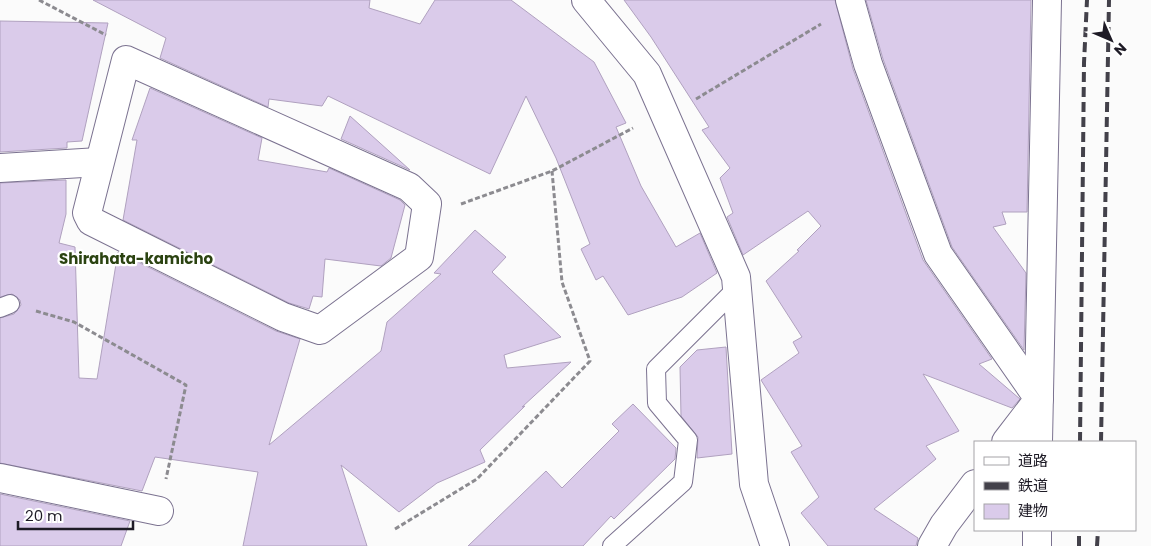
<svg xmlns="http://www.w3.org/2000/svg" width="1151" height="546" font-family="Poppins,'Noto Sans JP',sans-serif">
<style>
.building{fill:#dacbea;stroke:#b0a1bf}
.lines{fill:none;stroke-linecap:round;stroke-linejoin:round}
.service-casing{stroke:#7b7290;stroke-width:20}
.minor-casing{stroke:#7b7290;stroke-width:30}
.path{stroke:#8c8b90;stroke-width:3;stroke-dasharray:5 2.5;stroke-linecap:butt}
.service{stroke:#fff;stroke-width:18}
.minor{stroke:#fff;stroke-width:28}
.rail{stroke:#43414a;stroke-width:4;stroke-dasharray:10 5;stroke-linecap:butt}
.labels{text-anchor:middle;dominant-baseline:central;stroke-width:4.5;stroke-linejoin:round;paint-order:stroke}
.neighbourhood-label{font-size:15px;font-weight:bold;fill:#2b4311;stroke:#fff}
</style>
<rect width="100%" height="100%" fill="#fbfbfb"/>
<g class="building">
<path d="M93,0H370L369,8L420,24L435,0H511L594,62L626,123L616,127L641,186L676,247L700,233L717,273L682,297L628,315L603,276L596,280L581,249L590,244L556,158L526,96L490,174L328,96L322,106L269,99L268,107L160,58L166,38Z"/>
<path d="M624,0H835L853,69L923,260L992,359L979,364L1020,399L1012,408L923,374L959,431L926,446L936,459L874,509L918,538L916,546H828L801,513L819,497L791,452L802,446L761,380L799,353L793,342L802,337L766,281L799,251L797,250L821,226L808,211L743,255L727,217L733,213L720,178L730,168L702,130L709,127L651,37Z"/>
<path d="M866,0H1031L1027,212H1002L1006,224L993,227L1026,273L1024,350L952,247L883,59Z"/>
<path d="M0,21L108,23L82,141L67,142V148L0,152Z"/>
<path d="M150,88L262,138L258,160L327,172L329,168L400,200L405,205L391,258L381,266L325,259L322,297L313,296L309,309L289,303L123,220L137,140H132Z"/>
<path d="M350,116L410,170L341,139Z"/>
<path d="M66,180V214L59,243L75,247L79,378L97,379L118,252L276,331L300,339L269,445L381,351L387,322L441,274L434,273L475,230L506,257L492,272L561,337L504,355L507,368L571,362L522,407L525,406L480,450L485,462L437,483L399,512L341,465L367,546H243L258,472L155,457L142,491L0,463V318L14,314L21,305L20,300L12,294L0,297V183Z"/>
<path d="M726,347L732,454L697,458L698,437L681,416L680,367L697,350Z"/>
<path d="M633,404L676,448L675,459L614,519L611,516L583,546H468L546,471L562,488L619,431L612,424Z"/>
<path d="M0,494L130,521L121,546H0Z"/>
</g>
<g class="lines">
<g class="service-casing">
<g id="service">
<path d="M0,308L10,304"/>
<path d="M612,546L683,482L688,440L657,403L656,369L737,288"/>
</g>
</g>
<g class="minor-casing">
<g id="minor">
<path d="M586,0L647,74L736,277L754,484L775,546"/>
<path d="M850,0L868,64L938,254L1039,399L1006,442"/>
<path d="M126,60L409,187L427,204L419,257L320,330L283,317L91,221L87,213Z"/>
<path d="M0,168L99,162"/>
<path d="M1038,442L1047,0"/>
<path d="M0,478L159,511"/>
<path d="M932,546L944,525L975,484"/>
<path d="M1037,546V530"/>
</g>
</g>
<g class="path">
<path d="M39,0L106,35"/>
<path d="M696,99L821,24"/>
<path d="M461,204L552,171L633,128"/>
<path d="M36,311L74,322L186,385L166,479"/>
<path d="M395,529L477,479L590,361L562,282L552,171"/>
</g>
<use href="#service" class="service"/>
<use href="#minor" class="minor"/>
<g class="rail">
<path d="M1080,442L1084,63L1087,0"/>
<path d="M1101,442L1109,0"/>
<path d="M1079,546V530"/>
<path d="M1097,546L1098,530"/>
</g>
</g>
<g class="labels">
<g class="neighbourhood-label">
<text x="136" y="258">Shirahata-kamicho</text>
</g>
</g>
<rect x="974" y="441" width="162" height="90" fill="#ffffff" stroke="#a5a4a8"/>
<rect x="984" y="457" width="25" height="8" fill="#ffffff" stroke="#a5a4a8"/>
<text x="1018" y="466" font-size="15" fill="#1e1b26">道路</text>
<rect x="984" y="482" width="25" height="8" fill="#43414a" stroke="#a5a4a8"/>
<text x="1018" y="491" font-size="15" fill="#1e1b26">鉄道</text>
<rect x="984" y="504" width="25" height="15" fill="#dacbea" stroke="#a5a4a8"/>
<text x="1018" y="516" font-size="15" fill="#1e1b26">建物</text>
<g transform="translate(1111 40) rotate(135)" stroke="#ffffff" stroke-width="4" paint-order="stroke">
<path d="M0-4L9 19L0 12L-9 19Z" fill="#1e1b26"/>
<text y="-8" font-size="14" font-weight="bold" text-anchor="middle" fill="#1e1b26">N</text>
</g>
<path d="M18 521v8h115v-8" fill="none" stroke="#1e1b26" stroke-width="2.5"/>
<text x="25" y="521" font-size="15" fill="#1e1b26" stroke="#ffffff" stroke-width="4" paint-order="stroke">20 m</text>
</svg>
